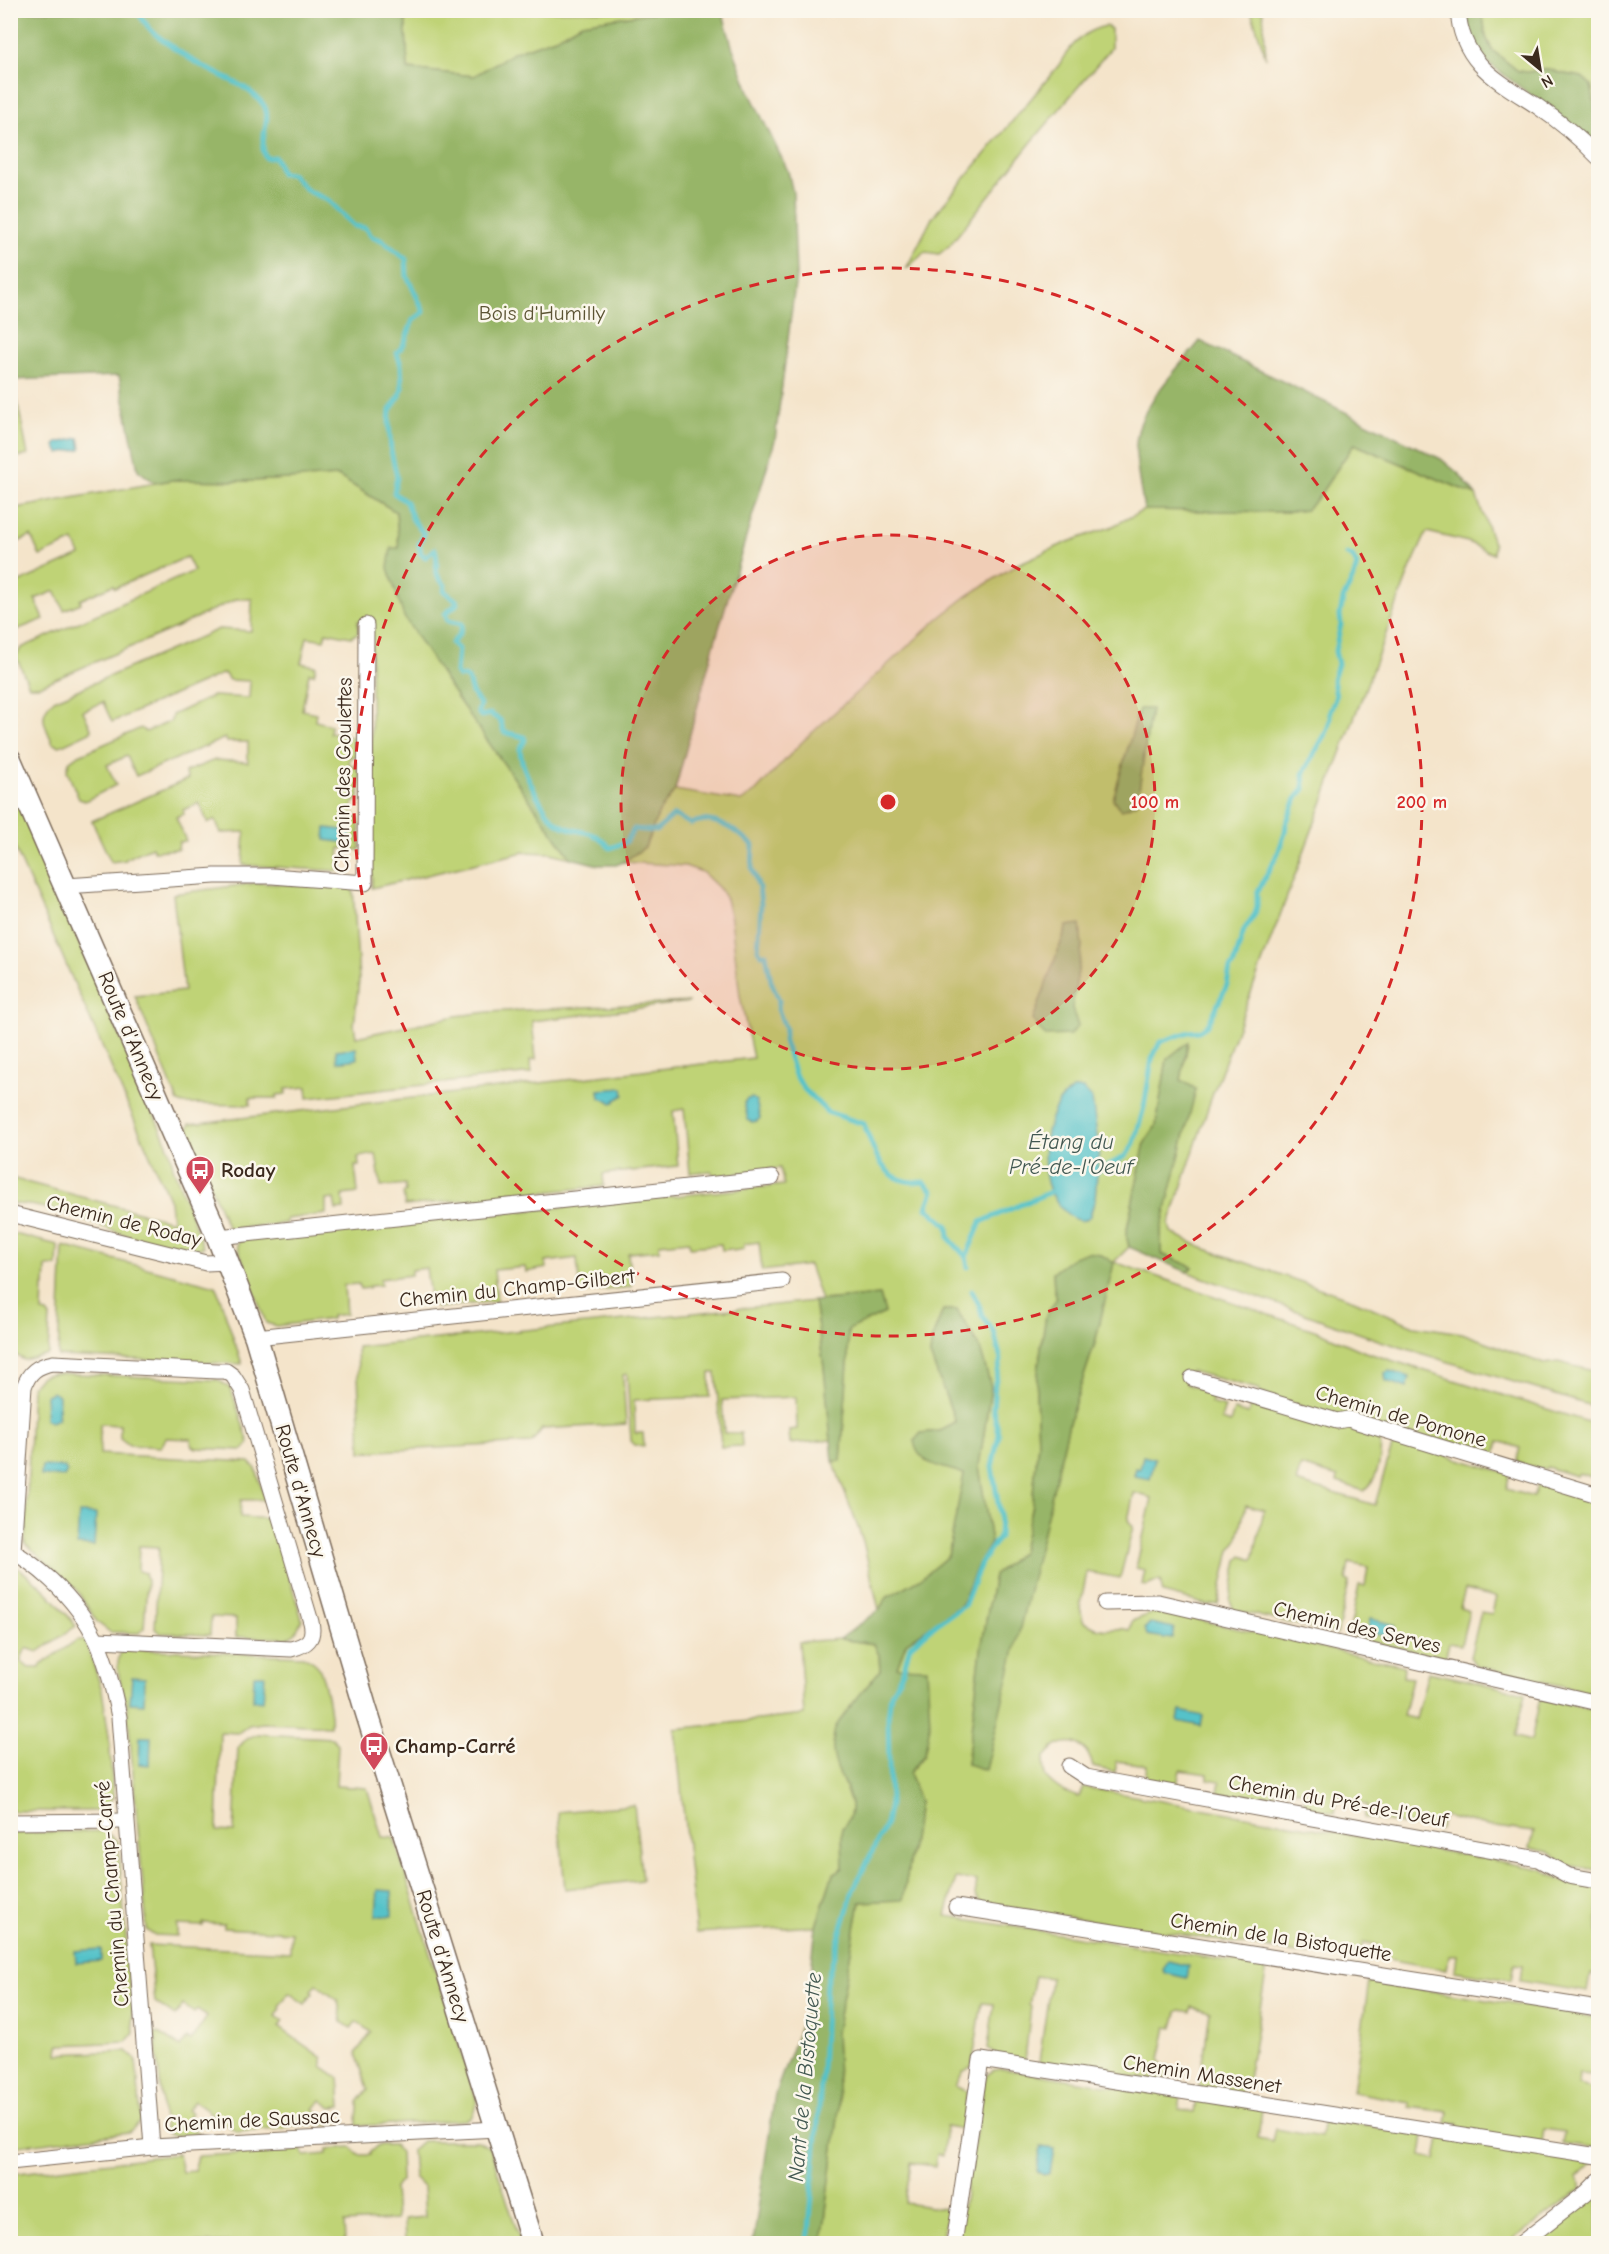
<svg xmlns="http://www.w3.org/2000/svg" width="1609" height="2254" font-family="'Comic Neue',sans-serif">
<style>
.green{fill:#bfd376;stroke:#7d7e4a;stroke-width:1.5;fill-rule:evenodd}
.forest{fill:#97b567;stroke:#697042;stroke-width:1.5}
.water{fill:#54c2c9;stroke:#487674;stroke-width:1.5}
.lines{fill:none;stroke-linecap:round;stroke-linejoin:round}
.stream{stroke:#54c2c9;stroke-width:5}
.street-casing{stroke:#7c6b5a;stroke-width:17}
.secondary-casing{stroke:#7c6b5a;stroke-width:25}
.street{stroke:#fff;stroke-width:15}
.secondary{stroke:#fff;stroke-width:22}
.ring{fill:none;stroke:#d62828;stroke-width:3;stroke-dasharray:10 8}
.labels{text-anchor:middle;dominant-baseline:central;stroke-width:5;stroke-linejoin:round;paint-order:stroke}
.park-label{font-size:21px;fill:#5c5434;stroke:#fbf7ec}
.street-label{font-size:21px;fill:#3b2a1e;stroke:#fbf7ec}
.poi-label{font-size:21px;font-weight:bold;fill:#3b2a1e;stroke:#fbf7ec;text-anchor:start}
.water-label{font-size:22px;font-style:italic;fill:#425851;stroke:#fbf7ec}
.centre{fill:#d62828;stroke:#fbf7ec;stroke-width:3}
.ring-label{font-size:18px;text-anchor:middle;font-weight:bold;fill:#d62828;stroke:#fbf7ec;stroke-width:5;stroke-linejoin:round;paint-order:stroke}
</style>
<rect width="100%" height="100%" fill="#fbf7ec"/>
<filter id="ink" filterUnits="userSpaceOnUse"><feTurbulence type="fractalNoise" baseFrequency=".0167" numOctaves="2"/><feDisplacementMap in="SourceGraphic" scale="12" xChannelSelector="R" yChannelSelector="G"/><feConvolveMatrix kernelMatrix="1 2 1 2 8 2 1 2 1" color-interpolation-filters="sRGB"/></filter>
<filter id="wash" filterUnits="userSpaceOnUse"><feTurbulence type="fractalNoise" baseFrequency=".008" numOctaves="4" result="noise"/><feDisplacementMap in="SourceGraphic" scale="24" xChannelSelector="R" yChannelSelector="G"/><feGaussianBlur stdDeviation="1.35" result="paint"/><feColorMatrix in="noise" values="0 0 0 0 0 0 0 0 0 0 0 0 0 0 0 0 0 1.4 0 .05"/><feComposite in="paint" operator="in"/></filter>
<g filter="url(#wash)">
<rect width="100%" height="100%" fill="#f4e4ca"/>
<g class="green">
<path d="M405,11H662L582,23L558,37L515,52L474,76L408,69Z"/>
<path d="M1251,11H1263L1266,58Z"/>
<path d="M1482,11H1598V122L1591,85L1582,77L1560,73L1549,69L1527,72L1518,71L1492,50L1486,37Z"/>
<path d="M1106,26L1111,29V48L1030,144L949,246L939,254L925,252L906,269L932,218L1059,65C1069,47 1084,30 1106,26Z"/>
<path d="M10,380H13L28,455L12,458V462L11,463Z"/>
<path d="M1354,444L1476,495L1494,545L1493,554L1468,542L1427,532L1411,567L1212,1096L1169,1224L1171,1232L1200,1247L1354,1300L1414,1326L1462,1333L1544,1364L1558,1362L1598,1372V1408L1381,1341L1187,1272L1193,1267L1161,1254V1230L1181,1080L1188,1043L1167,1059L1156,1126L1145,1143L1126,1233L1129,1247L1114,1262L1320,1332L1365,1352L1598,1425V1479L1578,1473L1576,1476L1547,1467L1545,1470L1518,1463L1517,1460L1520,1448L1499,1441L1494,1457L1337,1417L1260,1393L1258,1389L1190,1371L1186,1384L1198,1388L1205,1385L1215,1391L1211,1403L1225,1407L1221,1420L1230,1423L1234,1410L1248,1414L1251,1402L1343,1425L1380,1437C1382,1455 1379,1479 1364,1491L1337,1482L1338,1477L1301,1466L1296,1482L1375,1505L1394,1440L1510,1474L1506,1489L1533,1497L1538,1483L1598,1502V1694L1476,1666L1470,1657L1481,1612L1492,1614L1496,1597L1465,1590L1460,1608L1469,1611L1461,1645L1449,1643L1445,1659L1356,1638L1350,1629L1359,1585L1365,1586L1368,1567L1349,1563L1346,1581L1349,1582L1337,1634L1234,1610L1230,1600L1238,1560L1242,1556L1253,1560L1264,1510L1246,1505L1237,1541L1230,1550L1218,1604L1208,1605L1163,1593L1160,1580L1147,1586L1142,1585L1145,1570L1136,1568L1152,1498L1134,1493L1128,1520L1133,1527L1120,1578L1087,1572L1080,1607L1083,1621C1108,1637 1107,1625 1130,1630L1132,1621L1158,1611L1404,1666L1403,1677L1412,1678L1403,1716L1416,1719L1428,1672L1526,1693L1515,1737L1531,1741L1540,1698L1598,1711V1870L1566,1865L1549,1852L1530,1848L1534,1832L1487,1826L1443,1816L1439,1830L1364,1818L1367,1805L1337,1799L1335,1813L1303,1808L1305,1794L1302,1791L1276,1786L1274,1802L1218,1793L1220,1781L1208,1779V1774L1180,1770L1177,1785L1145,1780L1147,1765L1117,1761L1115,1772L1093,1767C1089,1750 1078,1737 1058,1745C1053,1747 1048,1754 1044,1758L1045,1776C1055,1787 1064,1793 1079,1797L1083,1787L1542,1869L1559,1880L1598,1888V1976L1591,1974L1588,1992L1520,1981L1522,1965L1514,1964L1511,1980L1455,1971L1457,1955H1449L1447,1970L1377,1957L1378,1945L1363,1942L1360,1955L1312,1948L1310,1955L981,1903L975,1895L977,1881L956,1878L946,1916L1267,1967L1247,2085L1237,2094L1199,2089L1210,2012L1192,2007L1191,2012L1180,2010L1177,2012L1173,2028L1167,2027L1160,2059L1164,2066L1171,2067L1163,2082L1039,2062L1051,1978L1035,1976L1029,2005L1031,2006L1025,2060L998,2056L988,2048L994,2004L982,2003L972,2066L963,2072L955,2086L967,2092L962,2129L946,2126L943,2155L937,2154L935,2166L911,2163L905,2203L952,2210L945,2223L942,2236L938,2238L937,2243H822L839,2108L836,2032L860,1902L903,1899L919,1802L909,1773L924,1755L897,1667L906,1643L961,1605L977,1567L991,1543L979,1466L991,1387L980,1348L957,1310H943L932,1339L930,1355L956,1423L940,1431L921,1433L925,1461L965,1474L948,1556L920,1579L886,1598L879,1610L863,1541L833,1461L841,1460L848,1363V1329L885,1313L880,1295L821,1300L809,1265L762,1271L759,1242L744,1244V1249L733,1251L732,1249L722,1250L721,1244L690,1247L689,1241L659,1244V1250L628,1253L631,1287L580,1293L577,1258L546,1262L547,1268L526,1272L525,1267L494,1270L497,1301L435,1308L433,1297H430L426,1268L411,1270V1275L380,1279L381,1285L369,1286V1288L360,1289L359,1284L344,1285L346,1314L331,1316V1319L276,1326L266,1323L237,1245L241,1239L784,1185L780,1168L715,1176L711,1171L690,1173L684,1109L673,1111L678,1166L603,1174L604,1186L405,1206L403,1193L406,1192L405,1184L381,1187L376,1154L358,1157L359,1166H355L358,1193L343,1195L344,1209L336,1210L334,1199L326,1200V1214L286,1219V1223L231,1229L227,1226L187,1130L190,1124L753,1058L740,996L731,919L726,899L719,888L702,872L685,866L623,862L645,847L659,812L675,790L741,801L756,791L803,741L939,618L967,596L1018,564L1068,542L1111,527L1144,510L1291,512L1317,499ZM1100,1254L1113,1263L1095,1343L1071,1415L1008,1672L991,1750L967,1764L981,1650L994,1575L1022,1551L1032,1505L1038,1443L1036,1392L1041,1347L1046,1316L1057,1298L1054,1288L1053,1272L1074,1257Z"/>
<path d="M338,476L396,512L399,549L457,698L571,858L551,853L524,852L372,888L371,621H358V633L351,637L326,632L324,640L307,637L301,663L316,666L314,674L309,673L302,710L316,713L315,721L331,725L330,733L355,738L360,745V753L355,757L350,756L349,764L354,766L360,772L359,798L353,803L352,812L359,820L360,850L340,848L338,871L243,865L245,832L221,833L215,820L208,823L199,803L183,810L184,814L176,817L186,841L179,842L178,849L154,851L152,847L127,858L126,860L111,862L92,821L188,779L185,772L215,760L248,762V742H227L225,738L136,776L127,756L107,765L116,785L85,801L79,799L67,771L69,762L77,756L141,728L146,732L171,721L172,715L213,696L249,698L250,681L229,680L224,673L112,722L103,702L83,711L92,731L60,746L53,744C46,726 37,717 52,701L219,629L251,631L252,599H236L175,628L39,686H29L16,656L21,648L194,571L187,557L115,588L113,585L80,600L81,603L64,610L55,591L35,599L44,619L11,632V586L80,555L74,541L40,556L31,536L11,545V509L172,480L252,481Z"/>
<path d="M10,785L170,1151L173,1167L203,1247L198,1249C179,1246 158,1244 139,1239C97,1228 55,1203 11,1204V1178L172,1221L170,1201L11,839Z"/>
<path d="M256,883L353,887L359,980L354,1025L356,1037L456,1016L488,1012L690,1002L532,1021L536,1059L530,1060L532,1073L308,1098L307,1087L286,1089V1094L277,1095V1098H250V1105L183,1104L178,1102L135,996L184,991L173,894Z"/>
<path d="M11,1233L58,1245L57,1266L46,1267L45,1286H43L42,1312L47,1313L50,1317L48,1354L24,1360L11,1352Z"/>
<path d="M63,1246L216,1286L242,1364L58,1356Z"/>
<path d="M814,1301L824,1367L831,1440L790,1444L789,1430L797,1429L796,1397L722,1400L724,1433H741L742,1446L721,1447L716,1373H710V1397L634,1400L635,1433H643L644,1446L635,1445L631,1441L627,1374L623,1375L626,1424L542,1429L531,1443L361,1452L357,1347Z"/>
<path d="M53,1373L218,1380L231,1389L249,1443L243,1450L196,1448L192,1445L191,1439L166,1438L161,1447L129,1445L120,1438V1425L100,1424V1454L250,1462L256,1469L265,1500H241L240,1517L271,1519L302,1619L296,1632L287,1638L236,1637V1618L211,1617L210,1635L160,1633L155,1629L159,1547L139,1546L138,1571L145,1573L147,1581L144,1628L139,1633L110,1632L97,1622L76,1589L25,1544L32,1386L40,1377Z"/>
<path d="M11,1564C38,1579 57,1602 76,1626L38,1652L26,1648L20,1661L29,1668H40L41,1665L77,1640H85L102,1690L109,1736L113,1797L103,1811H11Z"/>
<path d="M840,1639L874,1644L879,1655L880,1671L858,1698L834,1756L851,1804C853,1815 849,1820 842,1828L843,1868L833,1874L816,1926L696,1933L675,1729L804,1715L799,1642Z"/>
<path d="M128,1649L303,1656C309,1659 316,1662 319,1668C324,1678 332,1715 330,1726L263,1723L249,1725L238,1733L220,1732L217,1831L234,1832L238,1748L247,1738L258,1734L332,1738L338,1744L336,1786L367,1788L382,1837L394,1838L477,2102L472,2116L465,2120L357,2126C356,2117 359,2111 358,2102L368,2089L356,2053L371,2032L356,2022L351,2028L342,2022L338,2001L316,1984L311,1991L313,1993L305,2004L289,1993L279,2006L281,2008L276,2016L283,2021L279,2027L322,2058V2066L339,2078L341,2107L332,2108L321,2100L314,2109L337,2125H295L288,2128L237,2132L194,2101L187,2110L191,2113L184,2123L200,2134L173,2136L165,2133L155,2033L160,2034L180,2047L187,2038L191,2040L207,2017L197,2010L194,2013L183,2005L175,2016L155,2002L149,1945L290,1952L291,1932L224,1928V1924L203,1923V1926L177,1925V1936L153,1935L147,1930L127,1705C123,1689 113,1668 121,1652Z"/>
<path d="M634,1805L642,1880L565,1889L558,1812Z"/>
<path d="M105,1831L118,1843L134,2033L127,2042L59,2045L58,2054L127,2051L136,2059L141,2121L129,2132L11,2147L10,1833Z"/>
<path d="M1369,1981L1598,2018V2071L1593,2070L1592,2075L1579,2074L1578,2085L1598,2090V2149L1562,2144L1564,2132L1544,2129L1542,2142L1458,2130L1459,2123L1446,2122L1448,2112L1409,2107V2102L1353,2092Z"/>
<path d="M1003,2069L1181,2097L1179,2110L1194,2112L1196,2100L1262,2109L1258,2138L1272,2141L1275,2129L1321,2137L1324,2119L1424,2135L1421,2156L1436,2159L1440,2138L1593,2162L1577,2178L1582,2184V2189L1509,2243L956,2244L986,2075L994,2070Z"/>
<path d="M422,2141H478L490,2148L521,2243H405L404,2219L425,2217L423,2187L414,2178L412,2150Z"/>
<path d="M378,2145H394L400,2152L401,2181L394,2188L396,2220L344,2223L345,2243H11V2174L178,2154L182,2172L194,2171L198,2156L301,2150L305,2156L327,2154V2149L352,2147L358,2155H370V2152Z"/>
<path d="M1598,2191V2243H1537L1536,2240L1587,2203Z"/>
</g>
<g class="forest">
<path d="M722,10L732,46L749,91L788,171L793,193L796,276L775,440L714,645L675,790L659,812L645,847L623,862L616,865H599L571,858L457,698L404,617L388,568L391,548H399L396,512L338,476L252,481L172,480L155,483L138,470L119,376L11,380V11H405L408,69L474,76L515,52L558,37L582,23L662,11Z"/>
<path d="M1466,11H1482L1486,37L1492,50L1518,71L1527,72L1549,69L1559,73L1582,77L1591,85L1598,122V146L1487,62L1474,47Z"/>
<path d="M1200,341L1441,459L1459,474L1476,495L1354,444L1317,499L1306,510L1291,512L1144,510C1141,489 1135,466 1136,445C1137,407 1177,370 1200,341Z"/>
<path d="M1139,709H1151L1137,803L1121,810L1113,799Z"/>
<path d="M1080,924L1082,947L1072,1008L1078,1026L1070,1035L1045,1036L1033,1020L1067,926Z"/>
<path d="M1188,1042L1181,1080L1196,1089L1161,1230V1254L1193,1267L1187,1272L1129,1247L1126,1234L1145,1142L1156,1126L1167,1059Z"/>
<path d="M1088,1252L1100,1254L1114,1263L1095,1343L1071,1415L986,1770L967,1764L981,1650L994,1575L1022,1551L1032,1505L1038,1443L1036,1392L1041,1347L1046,1316L1057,1298L1054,1288L1053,1272L1074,1257Z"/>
<path d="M880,1295L885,1313L848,1330V1363L841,1461H833L824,1367L814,1301Z"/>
<path d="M943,1310H957L980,1348L991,1387L979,1466L991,1543L977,1567L961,1605L906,1643L897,1667L927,1668L930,1726L924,1755L909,1773L919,1802L903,1900L860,1902L836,2032L839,2108L822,2243H753L775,2094L807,2008L816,1926L833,1874L843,1868L842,1828C865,1804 838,1783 834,1757C832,1750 833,1736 835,1729C838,1719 872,1681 880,1670L879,1655L874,1644L840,1639L879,1610L886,1598L920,1579L948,1556L964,1474C944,1466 918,1467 914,1441L921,1433L940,1431L956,1423L930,1355L932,1339Z"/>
</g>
<g class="water">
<path d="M79,438L81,449L59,453L55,446L57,443Z"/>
<path d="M326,828L351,831L349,843L325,840Z"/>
<path d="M356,1048L357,1059L337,1062L336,1050Z"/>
<path d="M623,1088L624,1095L615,1100V1102L611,1103L610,1101L600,1098L599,1090Z"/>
<path d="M1073,1089H1083L1092,1099L1099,1150L1095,1199L1090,1216C1087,1219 1083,1222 1078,1220C1065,1217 1050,1194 1047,1182C1040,1154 1046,1105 1073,1089Z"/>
<path d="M752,1098L756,1101L760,1118L757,1121L752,1122L748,1120L744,1103L747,1099Z"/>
<path d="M1389,1371L1410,1377L1407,1388L1386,1381L1385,1373Z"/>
<path d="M53,1392L59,1396L58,1419L51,1422L45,1419L46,1395Z"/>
<path d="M1143,1456L1155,1459L1150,1479L1134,1476L1136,1468L1140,1469Z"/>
<path d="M42,1466L64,1467L67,1472L64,1477L41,1476Z"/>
<path d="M79,1513L96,1514L94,1546L77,1545Z"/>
<path d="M1370,1619L1396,1625L1393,1637L1368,1631Z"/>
<path d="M1150,1623L1174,1628L1172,1639L1147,1635L1145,1628Z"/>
<path d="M254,1675H265L263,1701L253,1700Z"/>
<path d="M132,1677L145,1678L144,1704L130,1703Z"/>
<path d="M1180,1711L1203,1716L1201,1726L1178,1721Z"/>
<path d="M140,1737H151L150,1765L139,1764Z"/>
<path d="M378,1890L392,1891V1916H376Z"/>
<path d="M101,1949V1961L76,1963L75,1951Z"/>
<path d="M1168,1961L1189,1966L1187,1978L1165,1973L1163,1970Z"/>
<path d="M1041,2147L1054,2149L1050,2173C1039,2177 1045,2173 1037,2171Z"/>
</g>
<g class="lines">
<g class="stream">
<path d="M136,10C142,18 147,27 154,33C167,44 196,64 212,71C231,81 248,86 263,104C274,119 256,141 266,158L275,157L281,173L291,174L308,191L328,200L354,226L365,228L372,237L382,240L406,259L407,276L424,312L413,320L404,344L397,353L401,365L402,388L400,396L390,410L389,423L391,451L397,477L394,493L406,502L413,520L424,534L419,544L421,554L426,557L435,549C441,567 429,570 445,585L444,591L457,601L458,603L445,614L448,621L462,624L460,633L452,643L458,649L456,673L459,677L463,676L468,679L472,693L480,704L478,712L481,716L490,714L500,720L504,732L524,737L525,740L520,749C520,767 545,817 561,825C582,836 591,826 610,848L626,842L634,829L656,831L674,815L691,824C712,812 738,832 753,845L752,868L759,888L761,904L758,950L761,954H766L771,981L779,1000L778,1009L785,1028L784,1041L795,1075L804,1089L827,1112L864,1124C876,1156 883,1185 924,1182L933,1191L927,1208L948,1226L949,1238L966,1257L968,1267"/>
<path d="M1090,1175L1126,1156L1134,1143L1144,1107L1152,1059L1160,1042L1189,1032L1199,1031L1208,1025L1227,985L1230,968L1234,964L1244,930L1255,914L1257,906V893L1278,853L1285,833L1286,824L1296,799L1304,789L1303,774L1327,731L1330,719V711L1336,696L1333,680L1338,664L1335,651L1341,624L1340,615L1343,599L1354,576L1357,565L1352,556L1347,554"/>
<path d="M966,1257L981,1222L1057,1189"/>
<path d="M808,2244L822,2071L826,1983L853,1890L886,1824L890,1804L888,1717L891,1694L903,1671L910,1646L937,1623L964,1606L981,1563L999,1537L1000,1514L992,1467L999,1434L993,1409L995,1383L1001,1360L994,1332L982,1316L980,1307L972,1291"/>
</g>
</g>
</g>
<g filter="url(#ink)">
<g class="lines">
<g class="street-casing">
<g id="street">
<path d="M1458,10C1461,63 1498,81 1537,106C1559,121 1580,138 1598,157"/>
<path d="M66,886L215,876H272L365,883L366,625"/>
<path d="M10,1214L206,1263L228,1262"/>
<path d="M218,1237L772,1178"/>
<path d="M256,1337L782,1281"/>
<path d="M1192,1378L1337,1421L1348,1419L1598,1495"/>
<path d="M10,1550C25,1558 39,1569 51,1580C96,1622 107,1658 119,1717L152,2147"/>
<path d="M13,1551L24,1387C29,1372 37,1366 53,1363L217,1371H226L233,1376L242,1390L311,1622C315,1639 307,1645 291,1649L98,1640"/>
<path d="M1105,1603L1158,1602L1598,1703"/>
<path d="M1069,1766L1086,1777L1538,1859L1569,1876L1598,1881"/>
<path d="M10,1822L126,1821"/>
<path d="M956,1907L1598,2009"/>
<path d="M10,2162L152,2147L497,2129"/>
<path d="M954,2244L981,2060L1598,2156"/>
<path d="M1520,2244L1586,2193L1598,2181"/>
</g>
</g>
<g class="secondary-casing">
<path id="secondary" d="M10,760L218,1237L256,1337L365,1707L533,2244"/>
</g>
<use href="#street" class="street"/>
<use href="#secondary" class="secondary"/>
</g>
</g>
<circle cx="888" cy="802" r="267" fill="#d62828" fill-opacity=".12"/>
<g class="ring">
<circle cx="888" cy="802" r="267"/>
<circle cx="888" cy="802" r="534"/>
</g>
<defs>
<g id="bus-pin" transform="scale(1.5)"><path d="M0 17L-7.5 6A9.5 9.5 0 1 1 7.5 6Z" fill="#d1495b" stroke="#fbf7ec"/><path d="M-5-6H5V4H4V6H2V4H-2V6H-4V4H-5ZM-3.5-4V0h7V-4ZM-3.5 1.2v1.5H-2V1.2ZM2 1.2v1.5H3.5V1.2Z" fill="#fff"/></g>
</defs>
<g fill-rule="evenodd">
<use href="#bus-pin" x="200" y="1170"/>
<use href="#bus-pin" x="374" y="1746"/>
</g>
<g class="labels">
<g class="park-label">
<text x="542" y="313">Bois d'Humilly</text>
</g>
<g class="street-label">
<text transform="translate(343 775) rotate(-89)">Chemin des Goulettes</text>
<text transform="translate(131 1036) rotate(67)">Route d'Annecy</text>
<text transform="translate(124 1221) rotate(14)">Chemin de Roday</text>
<text transform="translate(517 1288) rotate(-6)">Chemin du Champ-Gilbert</text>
<text transform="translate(1401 1416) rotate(16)">Chemin de Pomone</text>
<text transform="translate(301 1491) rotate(74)">Route d'Annecy</text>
<text transform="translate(1357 1627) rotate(13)">Chemin des Serves</text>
<text transform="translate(1338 1801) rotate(10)">Chemin du Pré-de-l'Oeuf</text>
<text transform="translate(112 1894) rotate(-95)">Chemin du Champ-Carré</text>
<text transform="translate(1281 1937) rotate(9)">Chemin de la Bistoquette</text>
<text transform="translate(443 1956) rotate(73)">Route d'Annecy</text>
<text transform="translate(1202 2074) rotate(9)">Chemin Massenet</text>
<text transform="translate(252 2120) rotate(-3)">Chemin de Saussac</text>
</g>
<g class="poi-label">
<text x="221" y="1170">Roday</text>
<text x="395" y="1746">Champ-Carré</text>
</g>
<g class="water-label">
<text x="1071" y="1142">Étang du<tspan x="1071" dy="25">Pré-de-l'Oeuf</tspan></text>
<text transform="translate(805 2077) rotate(-85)">Nant de la Bistoquette</text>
</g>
</g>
<circle cx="888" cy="802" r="9" class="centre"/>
<g class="ring-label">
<text x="1155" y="808">100 m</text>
<text x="1422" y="808">200 m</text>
</g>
<rect width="1609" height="2254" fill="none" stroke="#fbf7ec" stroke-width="36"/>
<g transform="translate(1540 69) rotate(150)" stroke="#fbf7ec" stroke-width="4.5" paint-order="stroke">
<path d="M0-4.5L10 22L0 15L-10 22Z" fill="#3b2a1e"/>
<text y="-9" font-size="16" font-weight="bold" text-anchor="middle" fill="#3b2a1e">N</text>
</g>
</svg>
